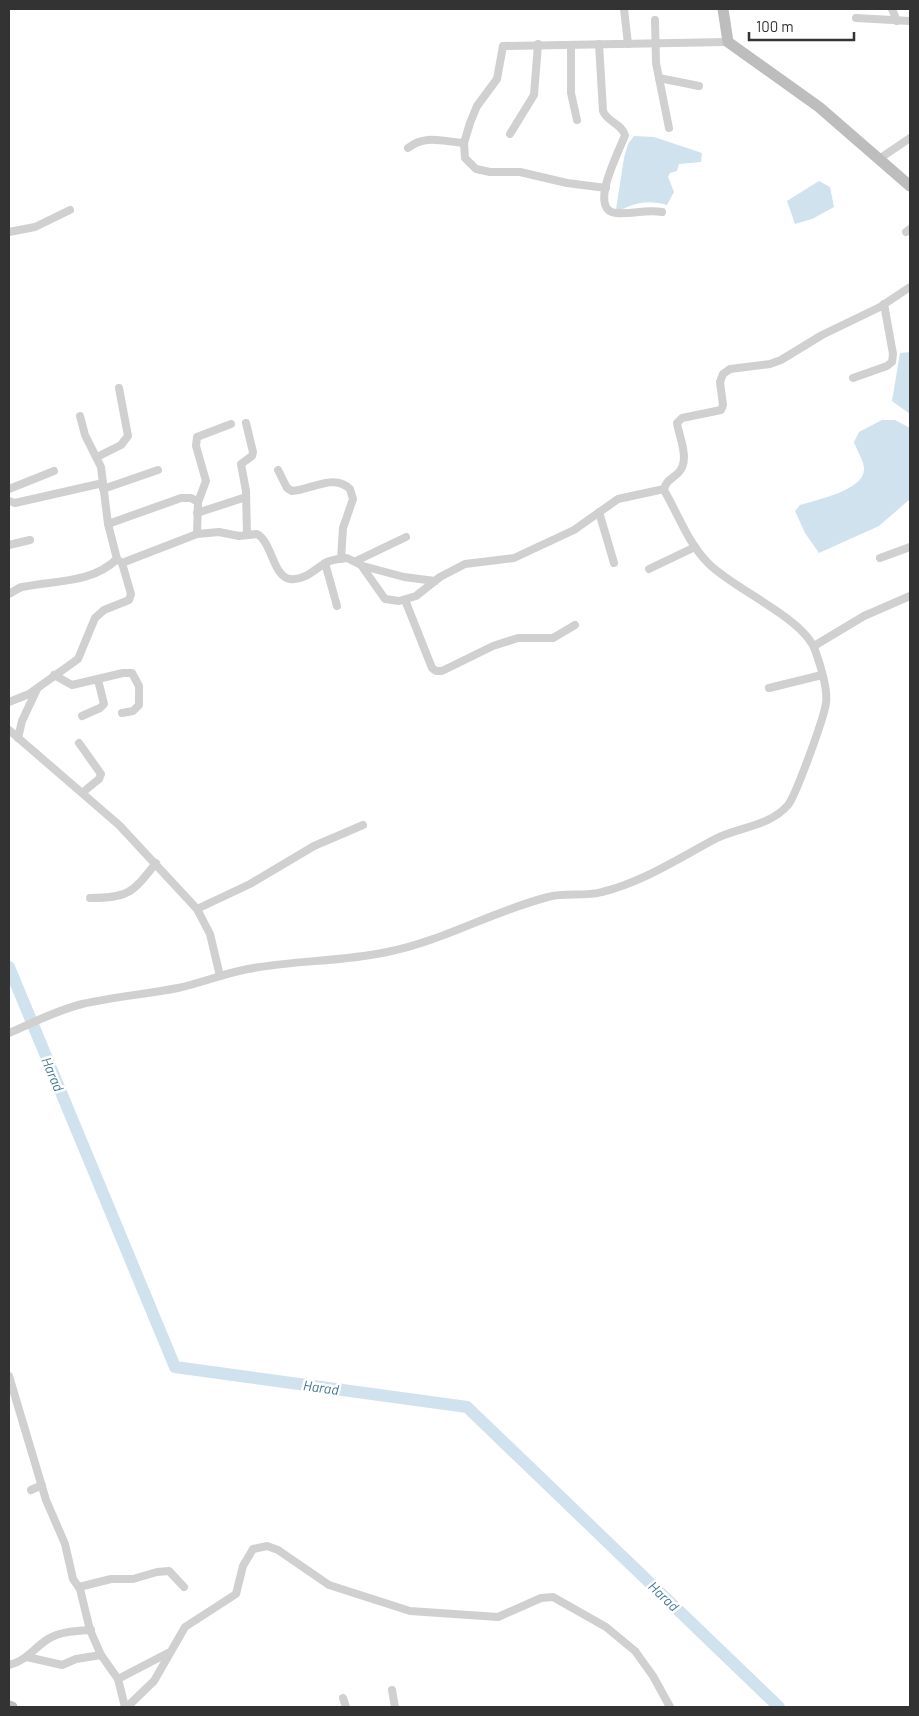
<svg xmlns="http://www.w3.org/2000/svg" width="919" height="1716" font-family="Barlow,sans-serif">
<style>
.water{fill:#cfe2ee}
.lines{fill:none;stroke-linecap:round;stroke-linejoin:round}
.river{stroke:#cfe2ee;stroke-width:12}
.street{stroke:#d0d0d0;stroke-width:8}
.secondary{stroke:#bdbdbd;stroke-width:11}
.labels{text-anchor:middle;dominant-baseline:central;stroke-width:5;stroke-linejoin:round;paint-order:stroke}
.water-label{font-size:14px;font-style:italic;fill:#3f7597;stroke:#fff}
</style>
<rect width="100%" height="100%" fill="#fff"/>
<g class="water">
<path d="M634,136L654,137L702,153L701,162L679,164L677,171L670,173L668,177L674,192L667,205C650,200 635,202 619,211L616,209L624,158L628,144Z"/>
<path d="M819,181L830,187L834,207L812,219L795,224L787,201Z"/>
<path d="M910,352V414L892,401L900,353Z"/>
<path d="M882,420H895L910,428V499L879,526L819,553L805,533L795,511L800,505C816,500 866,490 864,468C863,459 857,451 854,442L859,432Z"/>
</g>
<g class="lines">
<path class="river" d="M9,967L175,1367L467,1407L779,1707"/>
<g class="street">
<path d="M624,9L628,44"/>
<path d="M892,9L897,21"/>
<path d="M856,18L910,21"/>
<path d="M655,20L656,63L669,128"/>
<path d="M599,44L603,111C607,122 622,124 625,135C620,150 587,210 616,213C632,215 644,209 662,212"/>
<path d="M571,45V93L577,120"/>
<path d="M659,78L699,86"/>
<path d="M510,134L534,95L538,44"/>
<path d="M408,148C425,134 444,142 464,143"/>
<path d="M879,159L910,138"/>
<path d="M606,188L567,183L520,172H490L476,169L465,158L464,143L470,123L477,106L497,79L503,46L728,42"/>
<path d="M9,232L35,227L70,210"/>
<path d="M906,232L910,229"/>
<path d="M853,378L887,366L892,362L893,354L884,304"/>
<path d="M246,423L253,452L252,456L241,464L246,491L247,535"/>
<path d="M97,457L121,445L128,436L119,388"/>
<path d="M278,470L287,488L292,491C311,490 334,473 350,489L353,499L343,528L341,559"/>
<path d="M9,489L54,471"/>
<path d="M103,489L158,470"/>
<path d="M9,501L15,503L103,483"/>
<path d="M599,512L614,563"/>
<path d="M197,513L246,497"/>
<path d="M108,524L181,498H191L198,502"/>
<path d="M197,534L198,502L206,481L196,446L197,437L231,424"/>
<path d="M9,545L30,540"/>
<path d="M880,558L910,547"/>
<path d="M117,559L122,563L197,534L219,532L239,536L257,534C272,542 273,577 290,579C304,581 314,570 325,563C332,559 339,559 347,558L361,565L385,599L399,601L416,596L440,577L465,564L514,558L574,530L618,499L664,489"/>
<path d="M356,561L406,537"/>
<path d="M325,563L337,606"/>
<path d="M363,566L404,577L435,581"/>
<path d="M649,569L695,547"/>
<path d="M9,594C13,592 18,588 22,587C55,580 91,584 117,559L108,524L101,467L85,435L80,416"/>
<path d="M405,600L432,668L436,671H442L493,646L518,638H553L575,625"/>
<path d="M814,646L864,616L910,596"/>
<path d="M54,675L72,685L123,673H132L139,686V705L133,711L122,713"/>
<path d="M769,688L822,675"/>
<path d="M9,702L29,694L78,659L95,618L104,610L129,600L131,594L122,563"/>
<path d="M82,716L100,708L104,704L98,680"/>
<path d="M9,730L119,825L197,909L210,934L220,976"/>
<path d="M18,738L22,721L37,689"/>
<path d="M79,743L101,774L99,779L82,793"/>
<path d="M90,898C129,898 132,893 156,863"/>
<path d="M197,909L250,884L314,846L363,825"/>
<path d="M9,1033C33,1023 57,1010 82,1004C114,997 146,994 178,988C202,983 225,973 248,969C294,960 341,962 387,952C443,941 493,911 548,897C565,892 584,897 602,892C643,882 679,858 717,838C740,827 770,826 788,805C796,795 824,718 826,703C828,688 820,664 815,650C804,618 733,589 708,563C688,543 678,514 664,490C666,480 671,480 678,473C691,461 679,437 677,423L682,418L721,410L723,405L720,382L723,374L730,369L770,364L781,360L822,335L880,307L910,287"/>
<path d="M9,1376L46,1500L65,1544L73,1579L80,1589L90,1630L101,1655L118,1679L125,1707"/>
<path d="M31,1490L42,1485"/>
<path d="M79,1587L111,1579H133L157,1572L169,1571L184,1587"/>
<path d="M27,1657L62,1665L76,1659L101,1655"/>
<path d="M9,1665C25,1662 35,1647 48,1639C61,1631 77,1631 91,1630"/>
<path d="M118,1679L168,1653"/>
<path d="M392,1690L395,1707"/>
<path d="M343,1698L346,1707"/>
<path d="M127,1707L154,1681L185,1627L236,1594L243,1566L253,1549L267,1546L278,1550L329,1585L410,1611L498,1617L541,1598L553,1597L606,1627L635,1651L653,1676L670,1707"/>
</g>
<g class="secondary">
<path d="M723,9L728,42L819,107L910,186"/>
<path d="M9,1706L12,1707"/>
</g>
</g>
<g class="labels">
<g class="water-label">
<text transform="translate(53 1074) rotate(67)">Harad</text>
<text transform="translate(321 1387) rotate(8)">Harad</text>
<text transform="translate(664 1596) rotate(44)">Harad</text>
</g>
</g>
<rect width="919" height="1716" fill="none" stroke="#333333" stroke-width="20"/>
<path d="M749 32v8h105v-8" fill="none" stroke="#333333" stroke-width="2.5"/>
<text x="756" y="32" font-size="15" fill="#333333" stroke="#ffffff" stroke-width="4" paint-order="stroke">100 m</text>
</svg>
